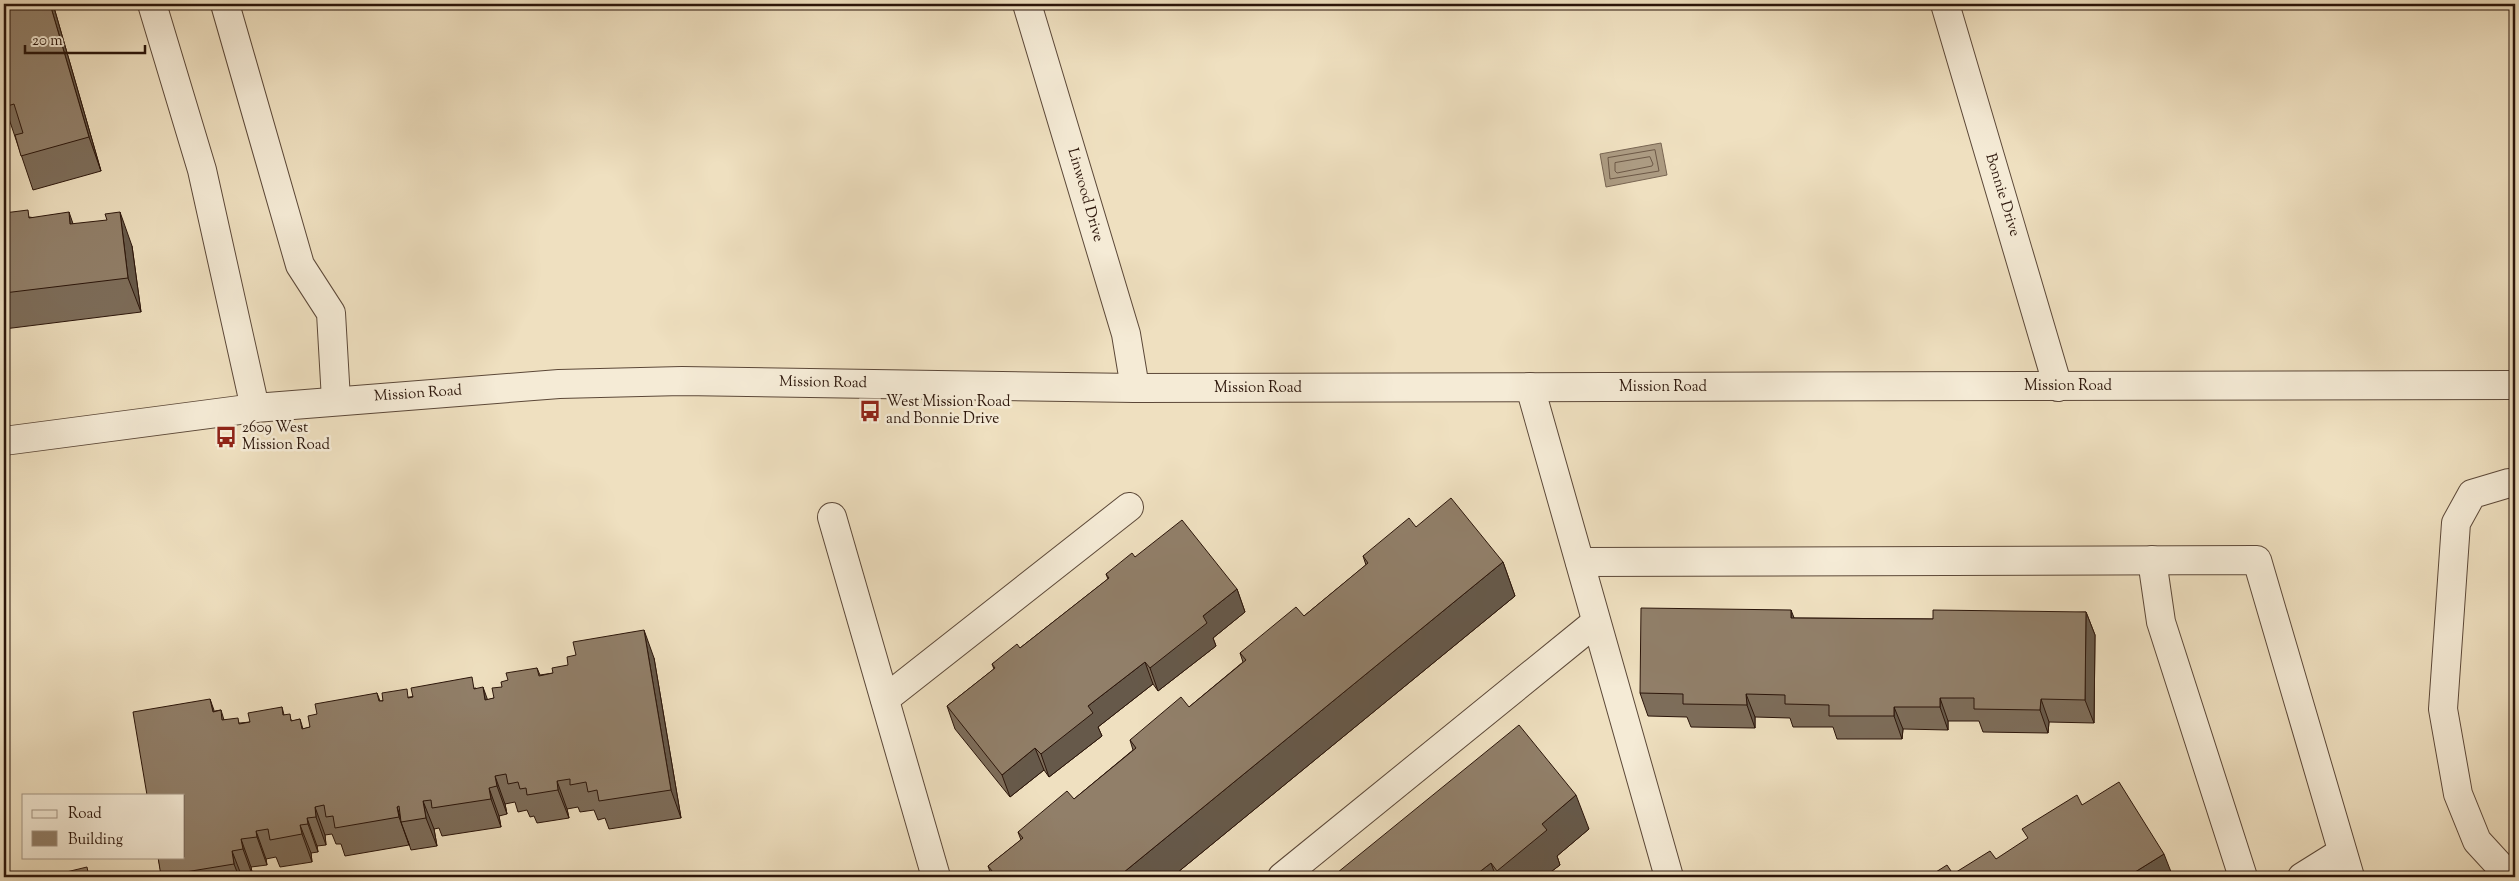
<svg xmlns="http://www.w3.org/2000/svg" width="2519" height="881" font-family="'Sorts Mill Goudy',serif">
<style>
.water{fill:#ac9b82;stroke:#786552}
.lines{fill:none;stroke-linecap:round;stroke-linejoin:round}
.shore{stroke:#6c5846;stroke-width:1}
.minor-casing{stroke:#5c4838;stroke-width:30}
.minor{stroke:#f5ebd6;stroke-width:28}
.wall{fill:#7d6d5a;stroke:#2b150a}
.shaded-wall{fill:#66594a;stroke:#2b150a}
.building{fill:#917f69;stroke:#2b150a}
.labels{text-anchor:middle;dominant-baseline:central;stroke-width:5;stroke-linejoin:round;paint-order:stroke}
.street-label{font-size:15px;fill:#2b150a;stroke:#f5ebd6}
.poi-label{font-size:15px;fill:#2b150a;stroke:#f5ebd6;text-anchor:start}
</style>
<rect width="100%" height="100%" fill="#efe0c0"/>
<filter id="stains"><feTurbulence type="fractalNoise" baseFrequency=".004" numOctaves="4"/><feColorMatrix values="0 0 0 0 .2 0 0 0 0 .09 0 0 0 0 .02 0 0 0 .5 -.17"/></filter>
<radialGradient id="worn" r=".72"><stop offset=".6" stop-color="#630" stop-opacity="0"/><stop offset="1" stop-color="#630" stop-opacity=".3"/></radialGradient>
<path class="water" d="M1661,143L1667,175L1606,187L1600,154Z"/>
<g class="lines">
<g class="shore">
<path d="M1655,150L1659,171L1610,179L1608,158Z"/>
<path d="M1650,157L1653,164L1652,166L1617,173L1615,171V163Z"/>
</g>
<g class="minor-casing">
<g id="minor">
<path d="M152,4L202,170L255,408"/>
<path d="M225,4L300,265L331,313L336,400"/>
<path d="M1027,4L1126,334L1135,388"/>
<path d="M1945,4L2058,387"/>
<path d="M1530,387L1669,877"/>
<path d="M4,441L255,408L559,384L682,381L1135,388L2515,385"/>
<path d="M832,517L936,877"/>
<path d="M2152,560L2161,622L2243,877"/>
<path d="M1580,562L2257,560L2350,877"/>
<path d="M885,699L1129,507"/>
<path d="M1282,877L1596,622"/>
<path d="M2302,877L2342,852"/>
<path d="M2510,877L2477,841L2458,794L2443,709L2456,523L2472,494L2509,483H2515"/>
</g>
</g>
<use href="#minor" class="minor"/>
</g>
<g class="wall">
<path d="M53,4L101,171L33,190L4,104Z"/>
<path d="M4,213L73,224L132,246L141,312L4,329Z"/>
<path d="M1416,527L1503,562L1515,596L1172,877H992L988,866L1021,840L1018,832L1074,799L1133,750L1130,740L1189,707L1243,662L1240,653L1304,616L1366,565L1363,556Z"/>
<path d="M1135,557L1237,589L1245,612L1213,638L1216,646L1158,691L1153,684L1098,727L1102,736L1049,777L1044,770L1010,797L955,729L947,706L994,669L992,664L1020,648L1108,579L1106,574Z"/>
<path d="M2086,612L2095,635L2094,723L2049,722L2048,733L1983,732L1979,721H1948V730L1903,729L1902,739H1837L1833,727H1793L1790,718L1755,717V728L1691,727L1687,717L1648,716L1640,693L1794,618L1933,619Z"/>
<path d="M654,658L681,818L609,829L605,818L598,820L594,810L580,812L578,807L567,809L569,818L537,823L534,816L530,817L527,810L518,812L515,802L505,804L507,814L499,816L501,827L442,836L439,828L434,829L437,846L411,850L408,841L409,845L345,856L341,844H336L332,834L325,835L326,845L317,846L318,852L311,853L312,862L280,867L276,857L266,859L267,865L251,867L253,877H162L158,857L215,711L221,710L224,720L240,723L250,722L282,707L284,715L293,721L300,719L303,729L310,727L317,714L377,693L380,701L476,688L487,700L494,698L508,680L537,668L540,675Z"/>
<path d="M2515,729V796L2512,788Z"/>
<path d="M1589,829L1557,856L1560,865L1544,877H1332Z"/>
</g>
<g class="shaded-wall">
<path d="M50,4H53L101,171L89,137Z"/>
<path d="M69,212L81,247L70,224Z"/>
<path d="M120,212L132,246L141,312L128,278Z"/>
<path d="M1503,562L1515,596L1172,877H1118Z"/>
<path d="M1237,589L1245,612L1213,638L1216,646L1158,691L1150,668L1203,616Z"/>
<path d="M1791,610L1800,633L1791,618Z"/>
<path d="M2086,612L2095,635L2094,723L2085,700Z"/>
<path d="M644,630L654,658L681,818L671,790Z"/>
<path d="M1145,662L1153,684L1098,727L1102,736L1049,777L1041,754L1088,706Z"/>
<path d="M483,687L493,715L485,700Z"/>
<path d="M1746,694L1755,717V728L1747,705Z"/>
<path d="M1940,698L1948,721V730L1940,707Z"/>
<path d="M210,699L220,727L213,712Z"/>
<path d="M2041,699L2049,722L2048,733L2040,710Z"/>
<path d="M1894,707L1903,729L1902,739L1894,716Z"/>
<path d="M1035,748L1044,770L1010,797L1002,775Z"/>
<path d="M495,776L505,804L507,814L497,786Z"/>
<path d="M557,781L567,809L569,818L558,790Z"/>
<path d="M489,788L499,816L501,827L491,799Z"/>
<path d="M1576,795L1589,829L1557,856L1560,865L1544,877H1499L1497,871L1542,824Z"/>
<path d="M423,801L434,829L437,846L426,818Z"/>
<path d="M315,807L325,835L326,845L316,817Z"/>
<path d="M397,807L402,822H401L408,841L409,845L399,817Z"/>
<path d="M307,818L317,846L318,852L308,824Z"/>
<path d="M300,825L311,853L312,862L302,834Z"/>
<path d="M256,831L266,859L267,865L257,837Z"/>
<path d="M241,839L251,867L253,877L243,849Z"/>
<path d="M232,851L242,877H239L234,864Z"/>
<path d="M2164,854L2173,877H2127Z"/>
<path d="M1491,863L1496,877H1473Z"/>
</g>
<g class="building">
<path d="M4,4H50L89,137L21,156L15,135L23,133L14,104L4,107Z"/>
<path d="M28,210L29,218L69,212L70,224L107,220L105,214L120,212L128,278L4,293V213Z"/>
<path d="M1451,498L1503,562L1118,877H997L988,866L1023,838L1018,832L1067,791L1074,799L1136,748L1130,740L1181,697L1189,707L1246,660L1240,653L1296,607L1304,616L1368,563L1363,556L1409,518L1416,527Z"/>
<path d="M1182,520L1237,589L1203,616L1207,623L1150,668L1145,662L1088,706L1093,713L1041,754L1035,748L1002,775L947,706L995,668L992,664L1017,644L1020,648L1109,578L1106,574L1132,553L1135,557Z"/>
<path d="M1641,608L1791,610V618L1933,619V610L2086,612L2085,700L2041,699L2040,710L1974,709V698H1940V707H1894V716H1829V705L1785,704V695L1746,694L1747,705L1683,704V694L1640,693Z"/>
<path d="M644,630L671,790L599,801L597,790L588,792L586,782L570,785V779L557,781L558,790L527,795L526,788L520,789L518,782L508,784L506,774L495,776L497,786L489,788L491,799L432,808L431,800L423,801L426,818L401,822L399,806L397,807L399,817L335,828L333,816L326,817L324,805L315,807L316,817L307,818L308,824L300,825L302,834L270,840L268,829L256,831L257,837L241,839L243,849L232,851L234,864L161,876L158,857H184V795H147L133,712L210,699L213,712L221,710L222,720L238,718L239,724L250,722L248,713L282,707L283,715L290,714L291,721L300,719L302,729L310,727L308,716L317,714L315,704L377,693L379,701H383L382,693L407,689L408,698L413,697L411,688L472,677L474,689L483,687L485,700L494,698L492,688L502,687L501,682L508,680L506,673L537,668L539,676L553,673L552,668L568,665L567,657L576,655L573,642Z"/>
<path d="M1519,725L1576,795L1542,824L1547,830L1497,871L1491,863L1473,877H1332Z"/>
<path d="M2515,729V788H2512Z"/>
<path d="M2119,782L2164,854L2127,877H1928L1947,865L1953,874L1990,851L1996,859L2028,838L2022,829L2077,795L2082,805Z"/>
<path d="M87,867L89,877H59L58,874Z"/>
</g>
<defs>
<g id="bus-bare" transform="scale(1.725)"><path d="M-5-6H5V4H4V6H2V4H-2V6H-4V4H-5ZM-3.5-4V0h7V-4ZM-3.5 1.2v1.5H-2V1.2ZM2 1.2v1.5H3.5V1.2Z" fill="#8f2418" stroke="#f5ebd6" stroke-width="2.5" paint-order="stroke"/></g>
</defs>
<g fill-rule="evenodd">
<use href="#bus-bare" x="870" y="411"/>
<use href="#bus-bare" x="226" y="437"/>
</g>
<g class="labels">
<g class="street-label">
<text transform="translate(1085 195) rotate(74)">Linwood Drive</text>
<text transform="translate(2002 195) rotate(73)">Bonnie Drive</text>
<text transform="translate(823 383) rotate(1)">Mission Road</text>
<text x="2068" y="386">Mission Road</text>
<text x="1663" y="387">Mission Road</text>
<text x="1258" y="388">Mission Road</text>
<text transform="translate(418 394) rotate(-4)">Mission Road</text>
</g>
<g class="poi-label">
<text x="886" y="402">West Mission Road<tspan x="886" dy="17">and Bonnie Drive</tspan></text>
<text x="242" y="428">2609 West<tspan x="242" dy="17">Mission Road</tspan></text>
</g>
</g>
<rect width="2519" height="881" fill="none" stroke="#efe0c0" stroke-width="20"/>
<rect x="5" y="5" width="2509" height="871" fill="none" stroke="#2b150a" stroke-width="2.5"/>
<rect x="10" y="10" width="2499" height="861" fill="none" stroke="#2b150a"/>
<rect x="22" y="794" width="162" height="65" fill="#f5ebd6" stroke="#a49584"/>
<rect x="32" y="810" width="25" height="8" fill="#f5ebd6" stroke="#a49584"/>
<text x="68" y="818" font-size="15" fill="#2b150a">Road</text>
<rect x="32" y="831" width="25" height="15" fill="#917f69" stroke="#a49584"/>
<text x="68" y="844" font-size="15" fill="#2b150a">Building</text>
<path d="M25 45v8h120v-8" fill="none" stroke="#2b150a" stroke-width="2.5"/>
<text x="32" y="45" font-size="15" fill="#2b150a" stroke="#f5ebd6" stroke-width="4" paint-order="stroke">20 m</text>
<rect width="100%" height="100%" filter="url(#stains)"/>
<rect width="100%" height="100%" fill="url(#worn)"/>
</svg>
